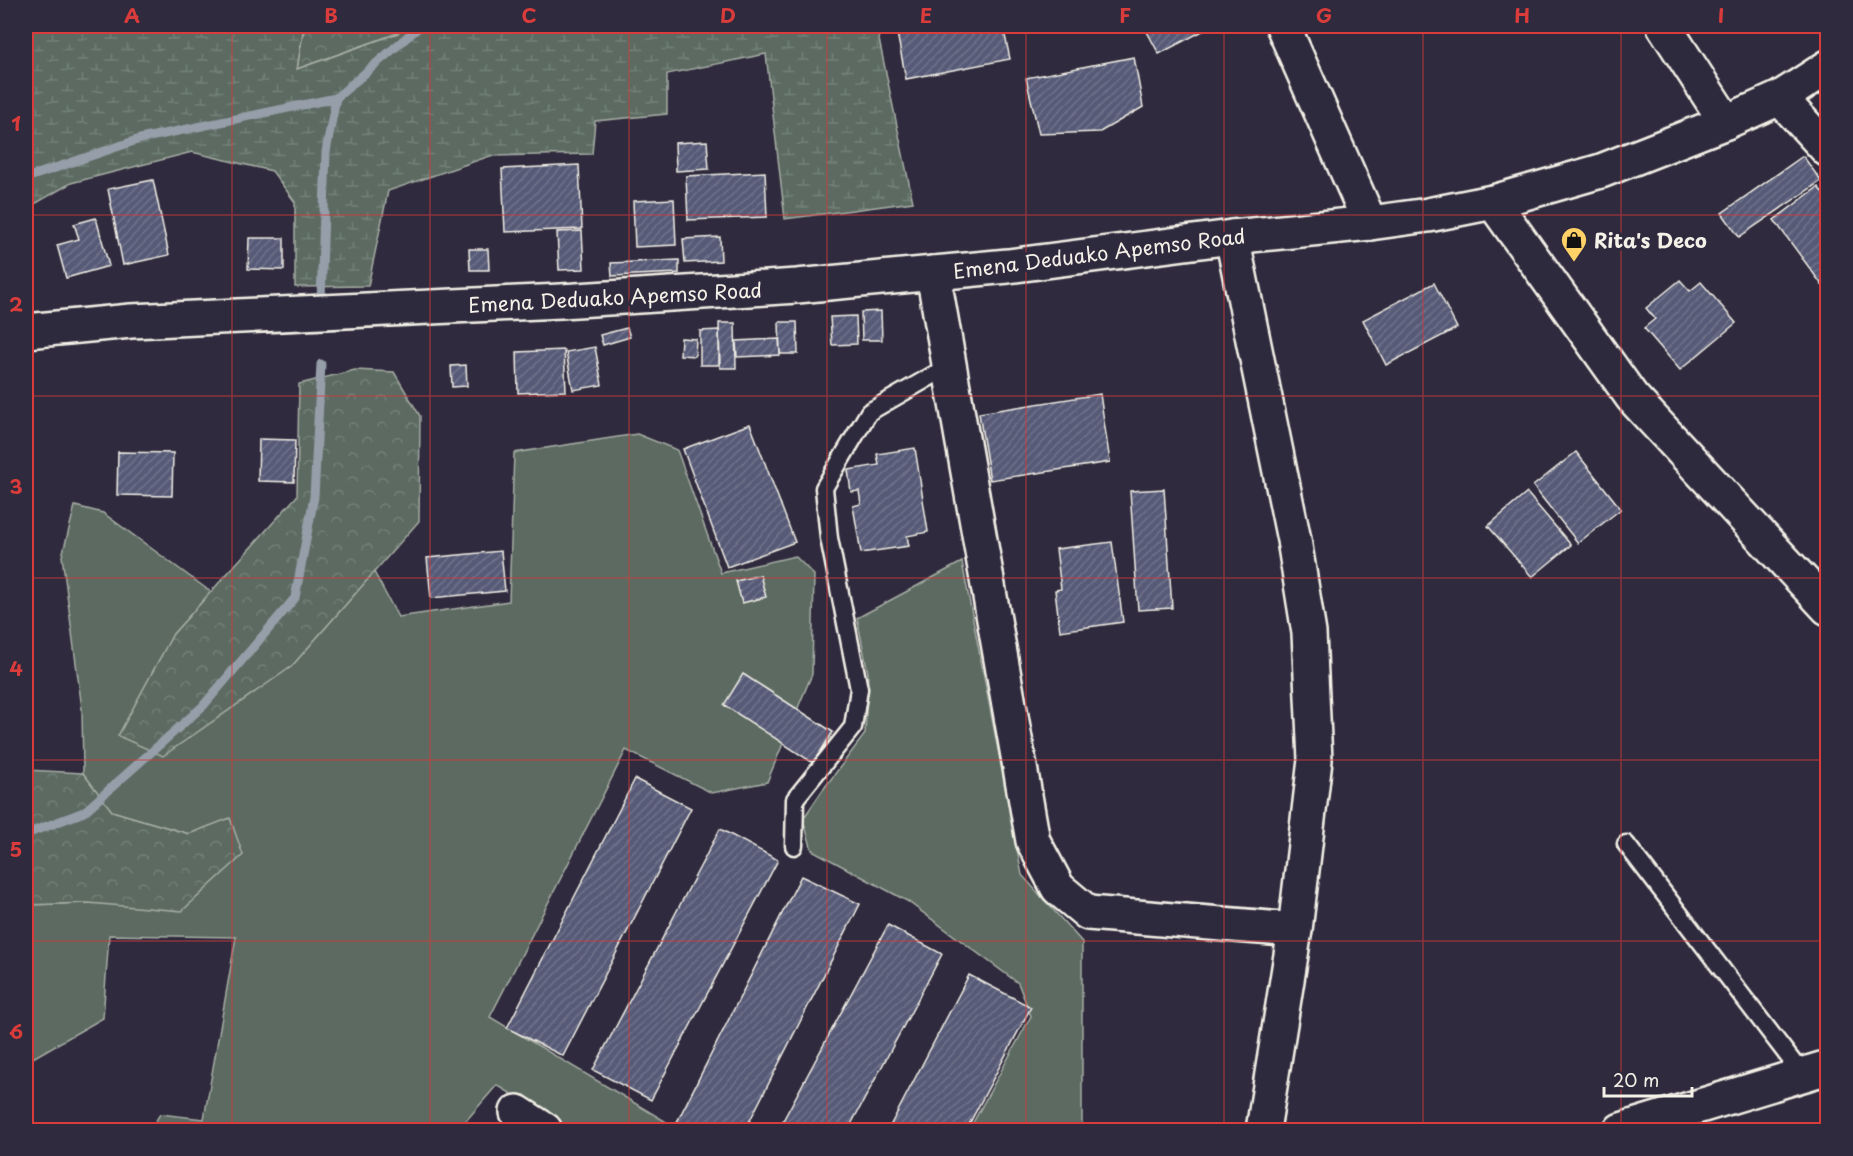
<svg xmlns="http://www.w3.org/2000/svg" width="1853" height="1156" font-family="'Playpen Sans',sans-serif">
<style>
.green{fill:#5b6b62;stroke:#a8aea5;stroke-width:1.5}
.forest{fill:url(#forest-crowns);stroke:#a8aea5;stroke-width:1.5}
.wetland{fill:url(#wetland-marsh);stroke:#a8aea5;stroke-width:1.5}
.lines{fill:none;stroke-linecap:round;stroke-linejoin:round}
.stream{stroke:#969ea9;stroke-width:9}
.building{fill:url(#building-hatch);stroke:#f4f1e8;stroke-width:1.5}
.service-casing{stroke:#f4f1e8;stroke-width:21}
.minor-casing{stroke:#f4f1e8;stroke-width:38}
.tertiary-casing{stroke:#f4f1e8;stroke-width:38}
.service{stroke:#2f2a3d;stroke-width:16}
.minor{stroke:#2f2a3d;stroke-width:33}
.tertiary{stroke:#2f2a3d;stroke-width:33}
.grid{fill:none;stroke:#d93c3b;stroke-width:1.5;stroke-opacity:0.55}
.labels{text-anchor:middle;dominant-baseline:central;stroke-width:6;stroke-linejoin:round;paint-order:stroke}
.poi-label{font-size:20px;font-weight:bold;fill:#f4f1e8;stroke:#2f2a3d;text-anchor:start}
.street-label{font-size:20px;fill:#f4f1e8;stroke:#2f2a3d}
.neatline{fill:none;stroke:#d93c3b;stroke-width:2}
.grid-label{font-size:20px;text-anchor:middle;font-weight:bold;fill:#d93c3b}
</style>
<defs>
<pattern id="forest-crowns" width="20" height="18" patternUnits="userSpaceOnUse" patternTransform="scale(1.5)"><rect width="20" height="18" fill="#5b6b62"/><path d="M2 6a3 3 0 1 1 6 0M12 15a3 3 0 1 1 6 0" fill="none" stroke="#738178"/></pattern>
<pattern id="wetland-marsh" width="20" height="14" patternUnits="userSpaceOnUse" patternTransform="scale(1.5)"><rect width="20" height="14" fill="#5b6b62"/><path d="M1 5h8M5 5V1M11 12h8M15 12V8" fill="none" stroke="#738178"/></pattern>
<pattern id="building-hatch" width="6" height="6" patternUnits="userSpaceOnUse" patternTransform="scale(1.5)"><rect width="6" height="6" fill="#575a77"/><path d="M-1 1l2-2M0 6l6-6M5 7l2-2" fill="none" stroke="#70728a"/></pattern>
</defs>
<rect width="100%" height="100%" fill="#2f2a3d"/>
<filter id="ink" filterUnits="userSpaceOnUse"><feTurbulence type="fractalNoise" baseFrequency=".0167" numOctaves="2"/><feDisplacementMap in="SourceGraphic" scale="12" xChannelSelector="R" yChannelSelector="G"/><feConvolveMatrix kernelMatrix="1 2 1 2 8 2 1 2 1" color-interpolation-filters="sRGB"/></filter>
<g filter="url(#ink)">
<g class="green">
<path d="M637,434L677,450L721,573L795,556L814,575L812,674L767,782L712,793L626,750L490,1017L680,1130H570L497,1085L458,1130H150L160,1114L204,1119L236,937L109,935L103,1018L26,1062V905L88,903L230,819L189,834L111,811L83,773L82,709L62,556L75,506L103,513L211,592L173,634L291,667L374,572L398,617L509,601L514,453Z"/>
<path d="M962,562L1022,875L1082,942V1125L1057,1128V1130H969L1031,1016L1018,983L907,901L812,850L803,819L822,791L865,734L868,673L857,618Z"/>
</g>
<g class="forest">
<path d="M304,26H404L398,33L297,69Z"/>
<path d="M355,370L394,372L420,416L419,521L291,667L163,756L118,736L173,634L297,496L299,384Z"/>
<path d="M26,770L83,773L112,811L189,834L230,818L243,855L182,911L88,903L26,905Z"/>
</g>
<path class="wetland" d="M26,26H304L297,69L398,33L404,26H844L877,30L913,202L785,219L766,54L667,74V114L595,121L592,154L490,156L388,191L368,286L295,287V202L272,171L192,152L71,183L26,209Z"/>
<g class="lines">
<g class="stream">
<path d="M26,178L140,139L336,98"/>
<path d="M321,301L326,152L336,98L420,26"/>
<path d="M26,834L84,812L203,706L295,598L314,497L321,364"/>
</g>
</g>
<g class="building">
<path d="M938,26H1003L1010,59L906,79L897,33Z"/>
<path d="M1144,26H1212L1159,54Z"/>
<path d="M1134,57L1143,107L1100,132L1039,134L1026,78Z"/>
<path d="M707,141L709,169L676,171L675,143Z"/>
<path d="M1803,156L1821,181L1739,237L1722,213Z"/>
<path d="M579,165L582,229L505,232L502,169Z"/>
<path d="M765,172L767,217L688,220L686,176Z"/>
<path d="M153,180L169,255L123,265L108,189Z"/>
<path d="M1818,187L1828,200V293L1774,220Z"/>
<path d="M674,199L676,245L635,247L633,201Z"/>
<path d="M96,218L109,266L66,278L57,245L79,239L74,224Z"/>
<path d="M582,231L584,269L559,270L557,232Z"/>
<path d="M720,237L721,261L685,263L683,239Z"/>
<path d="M249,238H284V270L248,269Z"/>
<path d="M469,249H488L489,270H470Z"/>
<path d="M679,260V273L612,276L611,263Z"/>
<path d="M1680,280L1690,291L1701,282L1736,323L1680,370L1644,328L1655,319L1646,308Z"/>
<path d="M1434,283L1457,328L1386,365L1363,320Z"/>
<path d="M881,311L882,340H862L861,312Z"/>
<path d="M856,316L857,344L832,345L830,317Z"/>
<path d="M779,322H797L798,354H780Z"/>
<path d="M719,323H735L736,368H720Z"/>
<path d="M627,328L630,337L603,345L600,335Z"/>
<path d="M719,330V365H700V331Z"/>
<path d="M681,338L696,339L695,356L680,355Z"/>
<path d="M779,339L780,355L737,357L736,341Z"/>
<path d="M595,347L602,385L573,390L566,352Z"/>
<path d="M564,350L566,391L518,393L517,352Z"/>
<path d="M466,365L467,386L452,387L451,366Z"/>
<path d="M1100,394L1110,462L990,480L979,413Z"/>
<path d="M750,424L795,542L727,567L683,449Z"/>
<path d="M259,439L295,440L294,482L258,481Z"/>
<path d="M915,448L928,532L907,536L909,546L861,553L853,506L861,504L859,491L851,492L848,470L879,465L877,454Z"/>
<path d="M118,452L173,453L172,496L117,495Z"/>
<path d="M1576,452L1621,509L1578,543L1533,486Z"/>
<path d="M1164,489L1172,608L1138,610L1130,491Z"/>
<path d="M1527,493L1571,545L1532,577L1488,526Z"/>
<path d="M1112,542L1123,622L1060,631L1055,590L1061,589L1056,549Z"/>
<path d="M501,551L505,591L431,598L427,558Z"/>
<path d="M760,575L766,597L742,603L736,581Z"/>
<path d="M743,674L833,732L813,763L724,705Z"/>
<path d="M635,779L691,808L563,1056L507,1028Z"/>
<path d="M720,829L778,860L651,1100L593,1070Z"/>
<path d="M801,876L860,904L745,1130H684L675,1126Z"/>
<path d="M888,925L942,954L848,1130H778Z"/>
<path d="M969,975L1031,1007L966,1130H888Z"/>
</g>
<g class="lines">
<g class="service-casing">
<g id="service">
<path d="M1626,844L1802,1074"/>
<path d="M794,846L795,799L853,727L859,689L829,538L824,488L869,412L949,366"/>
</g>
</g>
<g class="minor-casing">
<g id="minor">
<path d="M1283,26L1370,223"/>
<path d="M1664,26L1726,122"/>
<path d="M1780,98L1828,150"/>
<path d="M1493,202L1632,397L1828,608"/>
<path d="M1232,237L1294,540L1309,633L1315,760L1295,930L1263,1130"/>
<path d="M933,273L1033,841L1058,888L1088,913L1295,930"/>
<path d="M517,1112L545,1130"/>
<path d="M1621,1130L1828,1067"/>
</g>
</g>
<g class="tertiary-casing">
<path id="tertiary" d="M26,331L131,321L561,301L797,286L1008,266L1232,237L1370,223L1428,215L1493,202L1601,171L1726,122L1780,98L1828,67"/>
</g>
<use href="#service" class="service"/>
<use href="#minor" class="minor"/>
<use href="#tertiary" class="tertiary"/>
</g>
</g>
<path class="grid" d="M232,26V1130M430,26V1130M629,26V1130M827,26V1130M1026,26V1130M1224,26V1130M1423,26V1130M1621,26V1130M26,215H1828M26,396H1828M26,578H1828M26,760H1828M26,941H1828"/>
<defs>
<g id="shop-pin" transform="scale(1.35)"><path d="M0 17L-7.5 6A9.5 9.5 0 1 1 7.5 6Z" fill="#ffd166" stroke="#2f2a3d"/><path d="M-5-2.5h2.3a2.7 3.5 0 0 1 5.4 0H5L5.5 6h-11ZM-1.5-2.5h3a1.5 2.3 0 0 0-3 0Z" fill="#111"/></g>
</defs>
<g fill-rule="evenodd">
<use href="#shop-pin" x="1574" y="240"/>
</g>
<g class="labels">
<g class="poi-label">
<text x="1594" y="240">Rita's Deco</text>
</g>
<g class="street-label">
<text transform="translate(1099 253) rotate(-7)">Emena Deduako Apemso Road</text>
<text transform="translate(615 297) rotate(-3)">Emena Deduako Apemso Road</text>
</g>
</g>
<rect width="1853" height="1156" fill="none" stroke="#2f2a3d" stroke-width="66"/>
<path d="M1604 1087v9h88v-9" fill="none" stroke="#f4f1e8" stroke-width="3"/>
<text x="1613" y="1087" font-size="18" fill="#f4f1e8" stroke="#2f2a3d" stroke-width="4.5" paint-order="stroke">20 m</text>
<rect x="33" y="33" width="1787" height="1090" class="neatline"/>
<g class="grid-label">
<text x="132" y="23">A</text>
<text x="331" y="23">B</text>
<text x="529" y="23">C</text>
<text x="728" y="23">D</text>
<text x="926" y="23">E</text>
<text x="1125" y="23">F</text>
<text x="1324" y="23">G</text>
<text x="1522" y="23">H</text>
<text x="1721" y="23">I</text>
<text x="16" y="131">1</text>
<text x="16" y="312">2</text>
<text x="16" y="494">3</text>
<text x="16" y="676">4</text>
<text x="16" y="857">5</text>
<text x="16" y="1039">6</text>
</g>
</svg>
